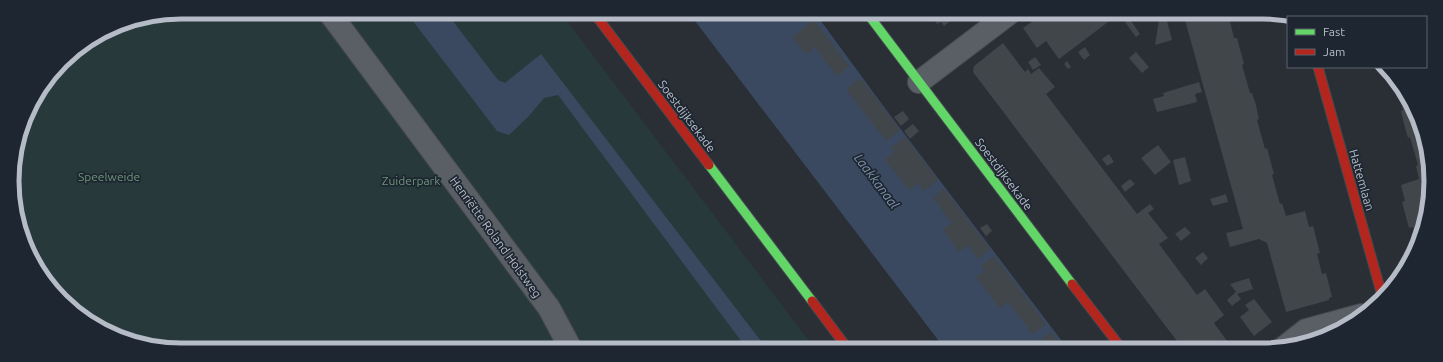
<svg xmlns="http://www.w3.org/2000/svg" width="1443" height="362" font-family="Ubuntu,sans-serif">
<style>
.green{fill:#27393b}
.water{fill:#3a495f}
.building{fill:#41464b}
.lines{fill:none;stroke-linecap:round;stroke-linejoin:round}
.street-casing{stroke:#464a50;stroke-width:24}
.fast-casing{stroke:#454a50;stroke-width:11}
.jam-casing{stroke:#454a50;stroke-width:11}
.street{stroke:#5a5e65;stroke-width:22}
.fast{stroke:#63d668;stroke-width:9}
.jam{stroke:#b3261e;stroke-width:9}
.labels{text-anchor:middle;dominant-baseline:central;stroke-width:3.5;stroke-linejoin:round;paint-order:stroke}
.street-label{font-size:12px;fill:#b5bcc7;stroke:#1e2631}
.park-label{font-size:12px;fill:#6d9677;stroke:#1e2631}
.water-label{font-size:13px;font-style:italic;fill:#7e92ac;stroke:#1e2631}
.rim{fill:none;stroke:#b5bcc7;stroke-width:5}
</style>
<rect width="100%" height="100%" fill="#2a2f36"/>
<path class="green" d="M181,12L561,13L815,349H159L97,327L47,284L21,235L12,170L29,106L69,54L117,25Z"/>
<g class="water">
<path d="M406,12H446L498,80L505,83L541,54L767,349H747L558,95L544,98L528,117L509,135L497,131Z"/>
<path d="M689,13H815L890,115L1068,349H945Z"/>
</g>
<g class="building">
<path d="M929,13H961L944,26L941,22L937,24Z"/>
<path d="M1047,13H1120L1059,59L1046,41L1037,48L1023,28L1043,14L1044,16Z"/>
<path d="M1165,13L1172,40L1155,45L1160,14Z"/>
<path d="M1183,13H1228L1234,38H1237L1244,64L1242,65L1250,93H1252L1256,105L1259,119L1257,120L1265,149L1267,148L1274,174L1272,175L1280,204L1282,203L1286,216L1305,211L1309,227L1313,226L1320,253L1317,254L1322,274L1326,273L1332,297L1329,298V300L1286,312L1267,243L1259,239L1230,247L1226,233L1243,229Z"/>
<path d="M1129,18L1140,34L1136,37L1125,22Z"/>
<path d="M814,20L849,66L837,76L815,47L806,54L792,37Z"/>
<path d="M1003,43L1025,72L1028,69L1031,74L1039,68L1055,87L1046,94L1137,214L1150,204L1154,209L1148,213L1168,238L1159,244L1197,295L1205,289L1224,315L1214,323L1233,349H1183L973,72L974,66Z"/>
<path d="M1085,47L1090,55L1084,60L1078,52Z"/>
<path d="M1136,52L1149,67L1142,73L1129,58Z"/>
<path d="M1035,57L1041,65L1033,70L1028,62Z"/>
<path d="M1067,61L1071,67L1068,69L1064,64Z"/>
<path d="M1390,73L1396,78L1425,137L1430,203L1417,244L1413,227L1409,228L1402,202L1405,201L1401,185L1419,179L1416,166L1418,165L1410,137L1408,138L1404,124L1401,111L1403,110L1395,82L1393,83Z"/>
<path d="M860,78L900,130L886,141L846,89Z"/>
<path d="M1199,82L1202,92L1195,94L1197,102L1157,112L1153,99L1164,96L1163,93Z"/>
<path d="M903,111L909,119L901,126L894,117Z"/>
<path d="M913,124L919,131L910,139L904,131Z"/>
<path d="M905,137L938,180L924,191L918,183L909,190L885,159L894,152L891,148Z"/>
<path d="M1158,145L1171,162L1155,175L1141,158Z"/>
<path d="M1109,154L1114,162L1107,166L1102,159Z"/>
<path d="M1185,157L1191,181L1179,185L1173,160Z"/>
<path d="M1130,179L1135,184L1125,192L1121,186Z"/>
<path d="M944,189L990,249L978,259L968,245L959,252L943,229L952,223L933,198Z"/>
<path d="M1226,194L1228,202L1213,206L1210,199Z"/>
<path d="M987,224L992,231L986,236L980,228Z"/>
<path d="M1185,227L1191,233L1181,241L1175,234Z"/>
<path d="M1203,252L1208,258L1201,265L1195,258Z"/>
<path d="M994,256L1046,324L1033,334L1008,302L1000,308L976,277L985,271L981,266Z"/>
<path d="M1249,278L1253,289L1237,294L1241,299L1232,306L1227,300L1236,292L1230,284Z"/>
<path d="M1254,299L1272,322L1254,336L1240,317L1249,310L1245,305Z"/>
<path d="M1051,332L1064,349H1028Z"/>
</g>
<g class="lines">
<g class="street-casing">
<g id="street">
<path d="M329,12L549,308L571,349"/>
<path d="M919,82L1010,13"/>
<path d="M1282,349L1306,330L1361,315"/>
</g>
</g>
<g class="fast-casing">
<g id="fast">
<path d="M867,13L1072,284"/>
<path d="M709,165L812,301"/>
</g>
</g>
<g class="jam-casing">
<g id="jam">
<path d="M594,13L709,165"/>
<path d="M1318,67L1383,299"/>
<path d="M1072,284L1122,349"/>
<path d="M812,301L848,349"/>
</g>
</g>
<use href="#street" class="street"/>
<use href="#fast" class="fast"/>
<use href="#jam" class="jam"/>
</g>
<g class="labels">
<g class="street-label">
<text transform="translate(687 116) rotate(53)">Soestdijksekade</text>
<text transform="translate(1004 174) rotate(53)">Soestdijksekade</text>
<text transform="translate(1362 180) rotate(74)">Hattemlaan</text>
<text transform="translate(496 237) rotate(54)">Henriëtte Roland Holstweg</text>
</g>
<g class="park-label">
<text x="109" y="176">Speelweide</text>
<text x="411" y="180">Zuiderpark</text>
</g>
<g class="water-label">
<text transform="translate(877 181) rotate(53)">Laakkanaal</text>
</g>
</g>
<path d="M0 0H1443V362H0ZM181 19H1262A162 162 0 0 1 1424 181V181A162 162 0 0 1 1262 343H181A162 162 0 0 1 19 181V181A162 162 0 0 1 181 19Z" fill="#1e2631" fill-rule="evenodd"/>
<path class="rim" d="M181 19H1262A162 162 0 0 1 1424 181V181A162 162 0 0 1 1262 343H181A162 162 0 0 1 19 181V181A162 162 0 0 1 181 19Z"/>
<rect x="1287" y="16" width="140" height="52" fill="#1e2631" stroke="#5a626d"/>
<rect x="1295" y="29" width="20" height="6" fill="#63d668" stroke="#5a626d"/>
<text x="1323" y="36" font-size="12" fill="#b5bcc7">Fast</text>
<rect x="1295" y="49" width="20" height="6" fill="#b3261e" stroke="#5a626d"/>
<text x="1323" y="56" font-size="12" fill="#b5bcc7">Jam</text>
</svg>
